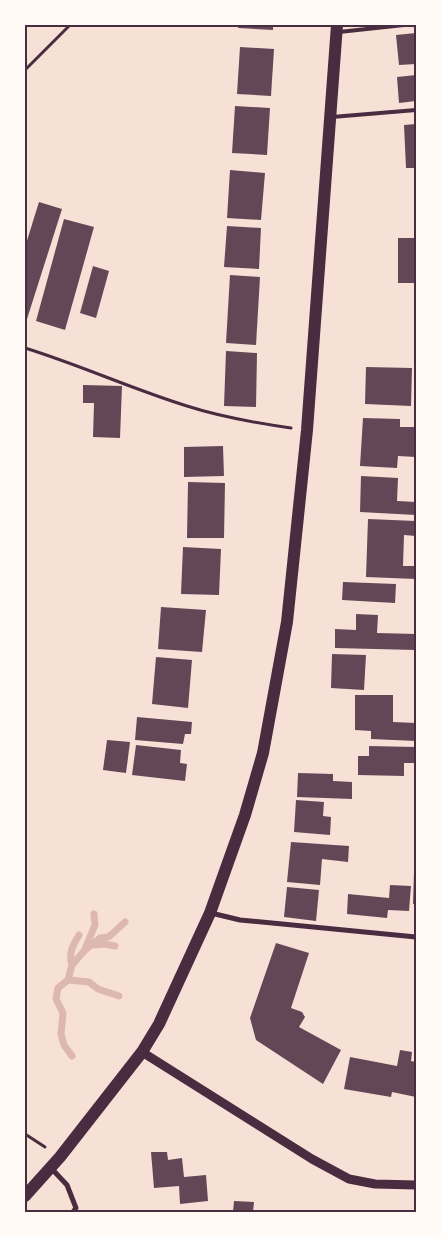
<svg xmlns="http://www.w3.org/2000/svg" width="441" height="1237" font-family="Commissioner,sans-serif">
<style>
.lines{fill:none;stroke-linecap:round;stroke-linejoin:round}
.stream{stroke:#dcb8b0;stroke-width:7}
.building{fill:#644757}
.path{stroke:#4a2c40;stroke-width:3}
.service{stroke:#4a2c40;stroke-width:4}
.minor{stroke:#4a2c40;stroke-width:5}
.tertiary{stroke:#4a2c40;stroke-width:9}
.primary{stroke:#4a2c40;stroke-width:12}
.neatline{fill:none;stroke:#4a2c40;stroke-width:2}
</style>
<rect width="100%" height="100%" fill="#f7e1d7"/>
<g class="lines">
<g class="stream">
<path d="M93,945L104,944L115,946"/>
<path d="M85,949L95,925L94,914"/>
<path d="M72,965C68,954 73,945 79,935"/>
<path d="M68,980L89,982L98,989L119,996"/>
<path d="M72,1056L64,1045L61,1034L63,1013L56,999L58,988L68,980L72,965L85,950L100,938L108,937L111,935L125,922"/>
</g>
</g>
<g class="building">
<path d="M239,25H273V30L238,28Z"/>
<path d="M416,33V64L399,65L396,35Z"/>
<path d="M240,47L274,49L271,96L237,94Z"/>
<path d="M416,75V101L399,103L397,77Z"/>
<path d="M235,106L270,108L267,155L232,153Z"/>
<path d="M416,124V168H406L404,125Z"/>
<path d="M230,170L265,173L261,220L227,218Z"/>
<path d="M39,202L62,209L27,319L25,318V247Z"/>
<path d="M64,219L94,227L65,330L36,321Z"/>
<path d="M227,226L261,228L259,269L224,267Z"/>
<rect x="398" y="238" width="18" height="45"/>
<path d="M93,266L109,271L96,318L80,313Z"/>
<path d="M230,275L260,277L256,345L226,343Z"/>
<path d="M226,351L257,353L256,407L224,406Z"/>
<path d="M366,367L412,368L411,406L365,404Z"/>
<path d="M83,385L122,386L120,438L93,437L94,403H83Z"/>
<path d="M363,418L400,419V427H416V457L398,456L397,468L360,466Z"/>
<path d="M223,446L224,476L184,477V447Z"/>
<path d="M361,476L398,478L397,501L416,502V515L360,512Z"/>
<path d="M188,482L225,483L224,538H187Z"/>
<path d="M368,519L416,521V536L404,535L403,566H416V579L366,577Z"/>
<path d="M183,547L221,549L219,595L181,594Z"/>
<path d="M343,582L396,584L395,603L342,600Z"/>
<path d="M161,607L206,610L202,652L158,649Z"/>
<path d="M356,614L378,615L377,633L416,634V650L335,648V629L356,630Z"/>
<path d="M332,654L366,655L364,690L331,688Z"/>
<path d="M156,657L192,660L188,708L152,704Z"/>
<path d="M355,695H393V722L416,723V741L371,739V731L355,730Z"/>
<path d="M137,717L192,722L191,734H185L183,744L135,740Z"/>
<path d="M107,740L130,742L126,773L103,770Z"/>
<path d="M136,745L181,750L180,763L187,764L185,781L132,775Z"/>
<path d="M369,746L416,747V763H404V776L358,775V756H369Z"/>
<path d="M298,773L333,774V781L352,782V799L297,797Z"/>
<path d="M296,800L324,802L323,816L331,817L330,835L294,832Z"/>
<path d="M291,842L349,846L348,862L322,859L320,885L287,882Z"/>
<path d="M414,872H416V904H413Z"/>
<path d="M390,885L411,886L409,911L388,910L387,918L347,914L348,894L389,898Z"/>
<path d="M287,887L319,890L316,921L284,917Z"/>
<path d="M276,943L309,953L291,1008L302,1012L305,1017L299,1027L341,1050L323,1084L256,1040L250,1018Z"/>
<path d="M400,1050L412,1052L411,1061L416,1062V1097L392,1092L391,1097L344,1089L350,1057L397,1066Z"/>
<path d="M151,1152H167L168,1160L182,1158L184,1177L206,1175L208,1201L180,1204L179,1186L154,1188Z"/>
<path d="M234,1201L254,1202L253,1212H233Z"/>
</g>
<g class="lines">
<g class="path">
<path d="M25,70L70,25"/>
<path d="M25,348C80,365 132,389 187,406C221,417 256,423 291,428"/>
<path d="M25,1134L45,1147"/>
</g>
<g class="service">
<path d="M339,32L404,25"/>
<path d="M332,117L416,110"/>
</g>
<g class="minor">
<path d="M211,913L240,920L416,937"/>
<path d="M51,1168L67,1185L76,1208L73,1212"/>
</g>
<path class="tertiary" d="M142,1052L312,1159L349,1179L375,1184L416,1185"/>
<path class="primary" d="M25,1196L60,1157L142,1052L159,1024L210,913L245,815L263,753L287,622L307,430L337,25"/>
</g>
<rect width="441" height="1237" fill="none" stroke="#fffaf5" stroke-width="52"/>
<rect x="26" y="26" width="389" height="1185" class="neatline"/>
</svg>
